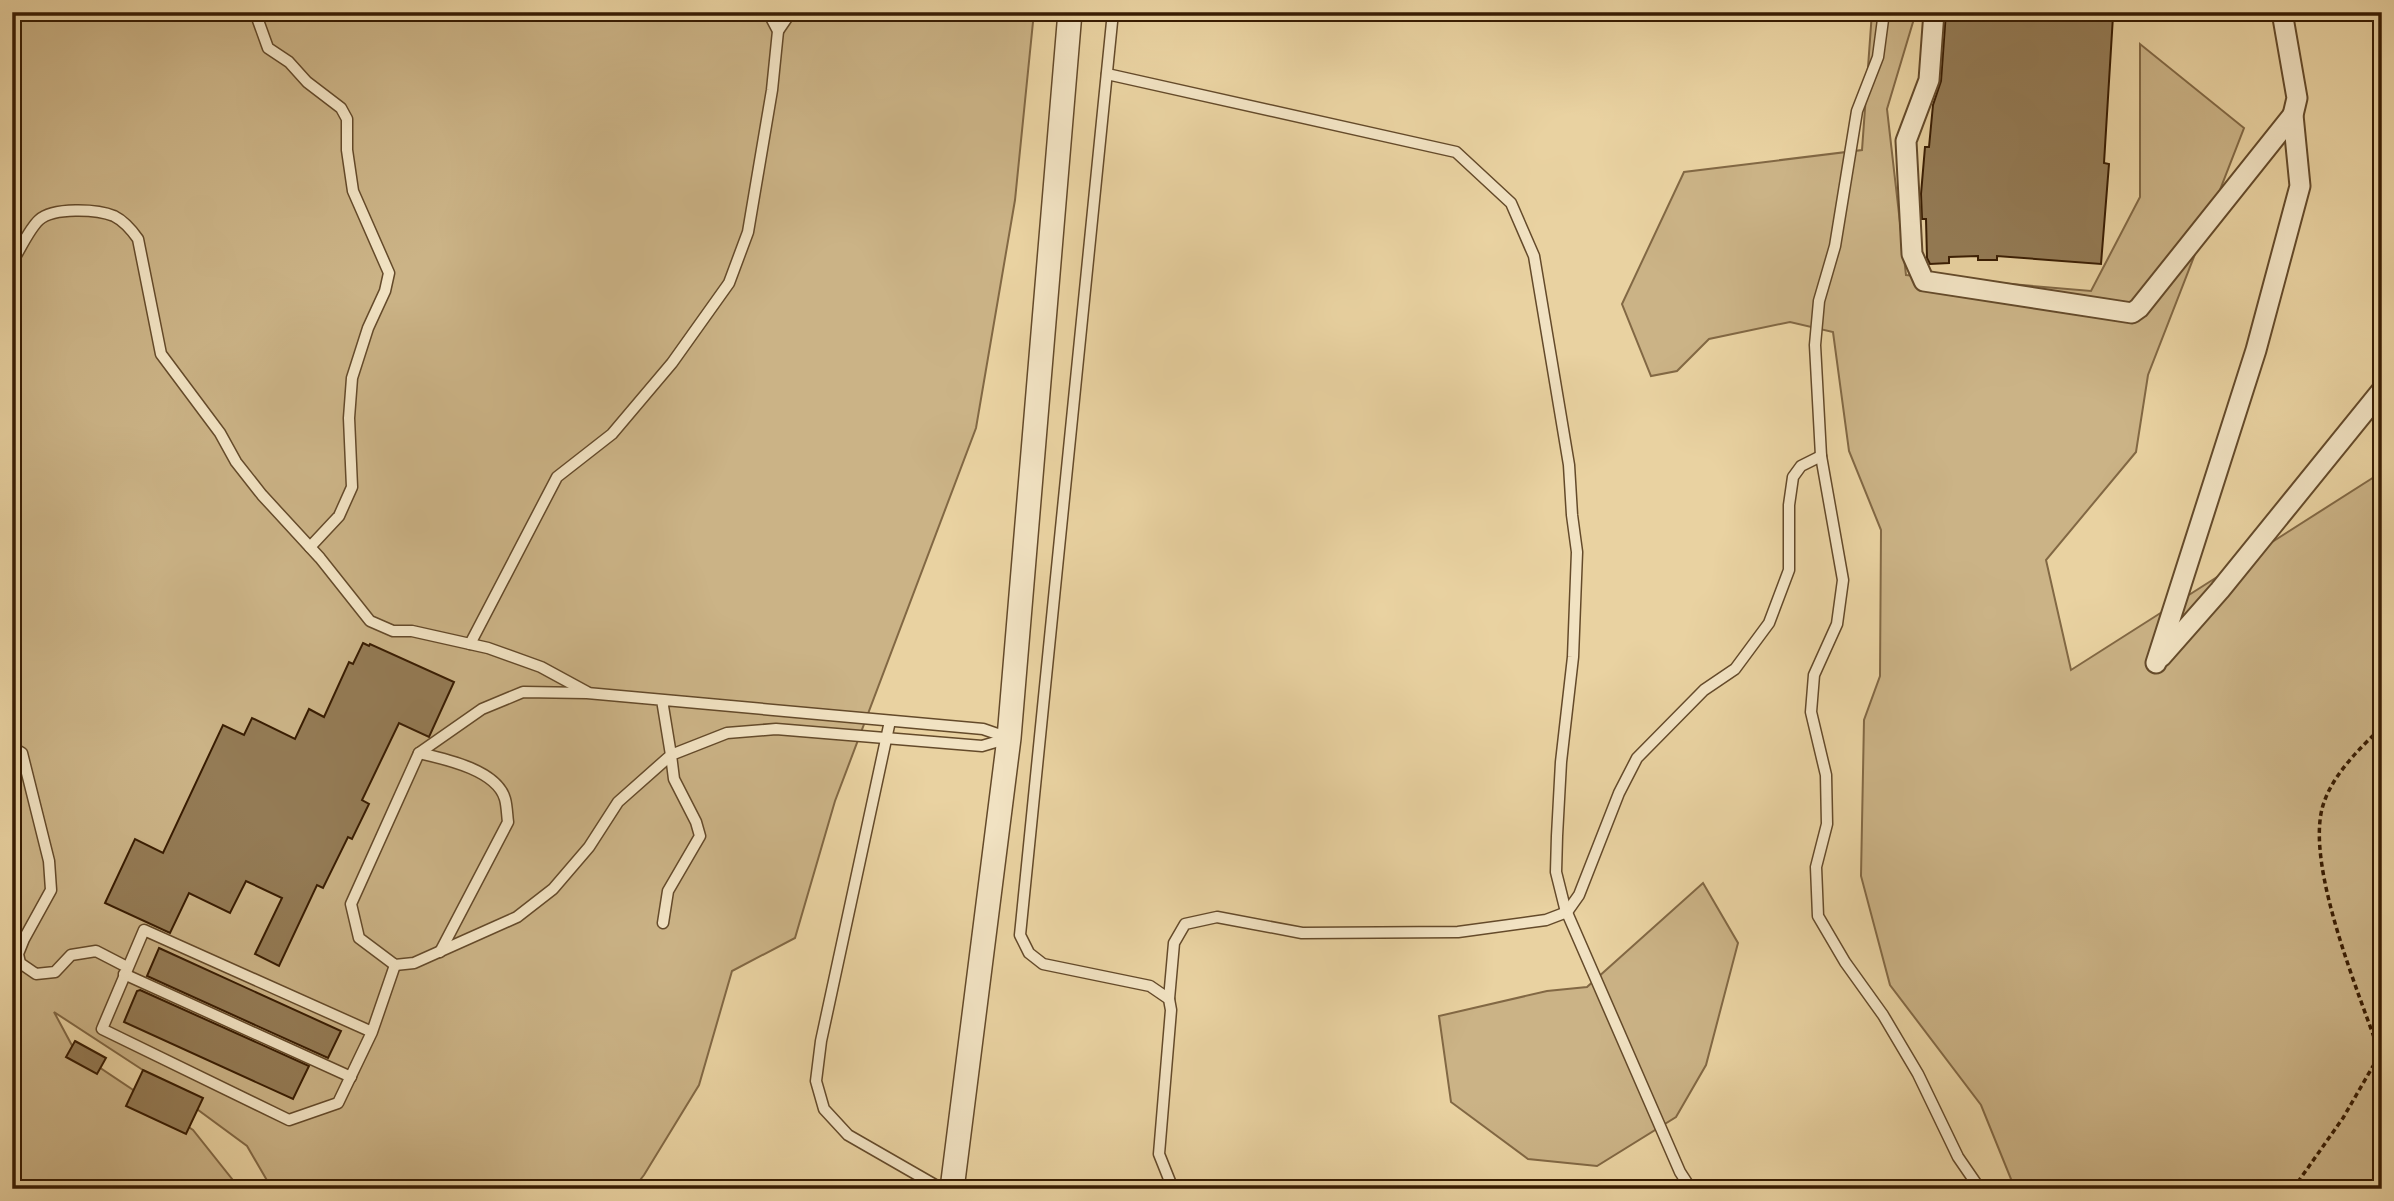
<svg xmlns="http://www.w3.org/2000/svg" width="2394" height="1201" font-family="'Old Standard TT',serif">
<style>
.green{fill:#cbb386;stroke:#826844;stroke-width:2}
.building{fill:#947b55;stroke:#381c02;stroke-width:2}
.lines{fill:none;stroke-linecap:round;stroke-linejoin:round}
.service-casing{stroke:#644a2a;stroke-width:13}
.minor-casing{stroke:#644a2a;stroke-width:23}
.tertiary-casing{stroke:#644a2a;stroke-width:26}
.path{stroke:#381c02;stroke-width:3.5;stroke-dasharray:5 3.5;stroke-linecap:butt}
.service{stroke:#f1e2c2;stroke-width:10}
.minor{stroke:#f1e2c2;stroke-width:19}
.tertiary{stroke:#f1e2c2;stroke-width:23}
</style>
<rect width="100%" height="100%" fill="#e9d2a1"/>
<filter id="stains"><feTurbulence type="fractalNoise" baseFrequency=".00286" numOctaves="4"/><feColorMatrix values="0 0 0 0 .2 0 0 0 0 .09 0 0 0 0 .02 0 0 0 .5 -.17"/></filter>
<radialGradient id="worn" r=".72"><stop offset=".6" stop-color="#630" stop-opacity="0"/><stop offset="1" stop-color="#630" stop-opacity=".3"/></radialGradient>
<g class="green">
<path d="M12,12H1034L1015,200L976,428L835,801L795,938L732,971L699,1085L644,1175L633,1189H272L247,1146L152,1076L54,1012L75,1051L193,1130L240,1189H12Z"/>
<path d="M1872,12H1916L1887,109L1906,275L2091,291L2140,197V44L2244,128L2148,375L2136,452L2046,560L2071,670L2382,472V1189H2015L1981,1105L1890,985L1861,876L1864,720L1880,676L1881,530L1849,451L1833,332L1790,322L1709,339L1677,371L1651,376L1622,304L1684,172L1862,150Z"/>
<path d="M1703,883L1738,943L1706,1065L1676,1117L1597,1166L1528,1159L1451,1102L1439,1016L1547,991L1587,987Z"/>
</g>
<g class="building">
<path d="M1946,12H2059L2113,16L2104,163L2109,164L2101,264L1997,256V260H1978V256L1949,257V263L1930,264L1927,258L1926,219H1922L1921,194L1925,147H1929L1933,105L1941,81Z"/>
<path d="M363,643L369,646L370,644L454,682L429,737L399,723L362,800L369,804L352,839L348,837L323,888L317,885L279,966L255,954L282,898L246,881L230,913L189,893L170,933L105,903L135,839L163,853L223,725L244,735L252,718L295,739L309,709L324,717L349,662L353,664Z"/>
<path d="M159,948L341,1031L328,1058L147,976Z"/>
<path d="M140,990L309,1066L293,1099L124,1022L137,991Z"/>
<path d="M75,1041L106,1058L97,1074L66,1057Z"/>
<path d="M143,1070L203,1098L186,1134L126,1106Z"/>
</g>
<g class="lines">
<g class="service-casing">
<g id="service">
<path d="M255,12L268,48L289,62L307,82L341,108L347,119V150L353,191L389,273L385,291L368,328L352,378L349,418L352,487L339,516L310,547"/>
<path d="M1113,12L1020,935L1029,953L1043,964L1150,986L1169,999L1171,1010L1159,1154L1173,1189"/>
<path d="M1884,12L1878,57L1857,111L1835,246L1819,301L1815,345L1821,456L1843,580L1837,624L1814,675L1811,712L1826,775L1827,824L1816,867L1818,916L1845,962L1883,1015L1918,1074L1958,1157L1980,1189"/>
<path d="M778,31L791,12"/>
<path d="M1107,74L1456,152L1511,203L1534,256L1569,465L1572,515L1577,552L1573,657L1561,762L1557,836L1556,872L1565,908L1680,1172L1691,1189"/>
<path d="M12,262C20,250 29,229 39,220C53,207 97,209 114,216C124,221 131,229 138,239L161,354L220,433L236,462L262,495L320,558L370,621L393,631H412L488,648L541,667L587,692"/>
<path d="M470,644L557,477L612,434L672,363L729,283L748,232L772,90L778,31L768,12"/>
<path d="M662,700L671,755L618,802L589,847L553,889L517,917L414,963L395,965L359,938L351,904L419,753L482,709L523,692L587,693L983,729L1009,738"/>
<path d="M890,721L821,1041L816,1081L824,1109L848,1135L942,1189"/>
<path d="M12,747L22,753L49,861L51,890L24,939L18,954L20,963L36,974L55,972L71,955L96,951L127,967"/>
<path d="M419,753C445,759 497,770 505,799C507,806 507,815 508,822L440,952"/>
<path d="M663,923L668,891L700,836L696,822L674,779L671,755L727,733L776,729L982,746L1009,738"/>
<path d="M124,974L351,1077"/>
<path d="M1169,999L1174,943L1185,924L1217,917L1302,933L1458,932L1546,920L1567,912L1579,895L1619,793L1637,758L1704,690L1735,669L1769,623L1789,570V505L1793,477L1801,466L1821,456"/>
<path d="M372,1032L144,930L102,1029L289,1120L338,1103L372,1032L395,965"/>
</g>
</g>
<g class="minor-casing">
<g id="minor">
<path d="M1934,12L1929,80L1906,141L1912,254L1924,281L2132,313L2139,308L2293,115"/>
<path d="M2161,657L2220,590L2382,390"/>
<path d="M2156,663L2256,350L2300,186L2293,115L2297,98L2282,12"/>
</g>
</g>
<g class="tertiary-casing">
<path id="tertiary" d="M952,1189L1009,738L1070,12"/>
</g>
<path class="path" d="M2293,1189L2343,1118L2380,1054C2359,993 2307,870 2322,809C2330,777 2359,749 2382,727"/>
<use href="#service" class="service"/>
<use href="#minor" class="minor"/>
<use href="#tertiary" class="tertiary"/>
</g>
<rect width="2394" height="1201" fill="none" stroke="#e9d2a1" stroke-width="42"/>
<rect x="14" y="14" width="2366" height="1173" fill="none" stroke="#381c02" stroke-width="3.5"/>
<rect x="21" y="21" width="2352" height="1159" fill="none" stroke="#381c02" stroke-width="2"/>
<rect width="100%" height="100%" filter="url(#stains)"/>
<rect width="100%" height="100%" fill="url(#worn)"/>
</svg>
